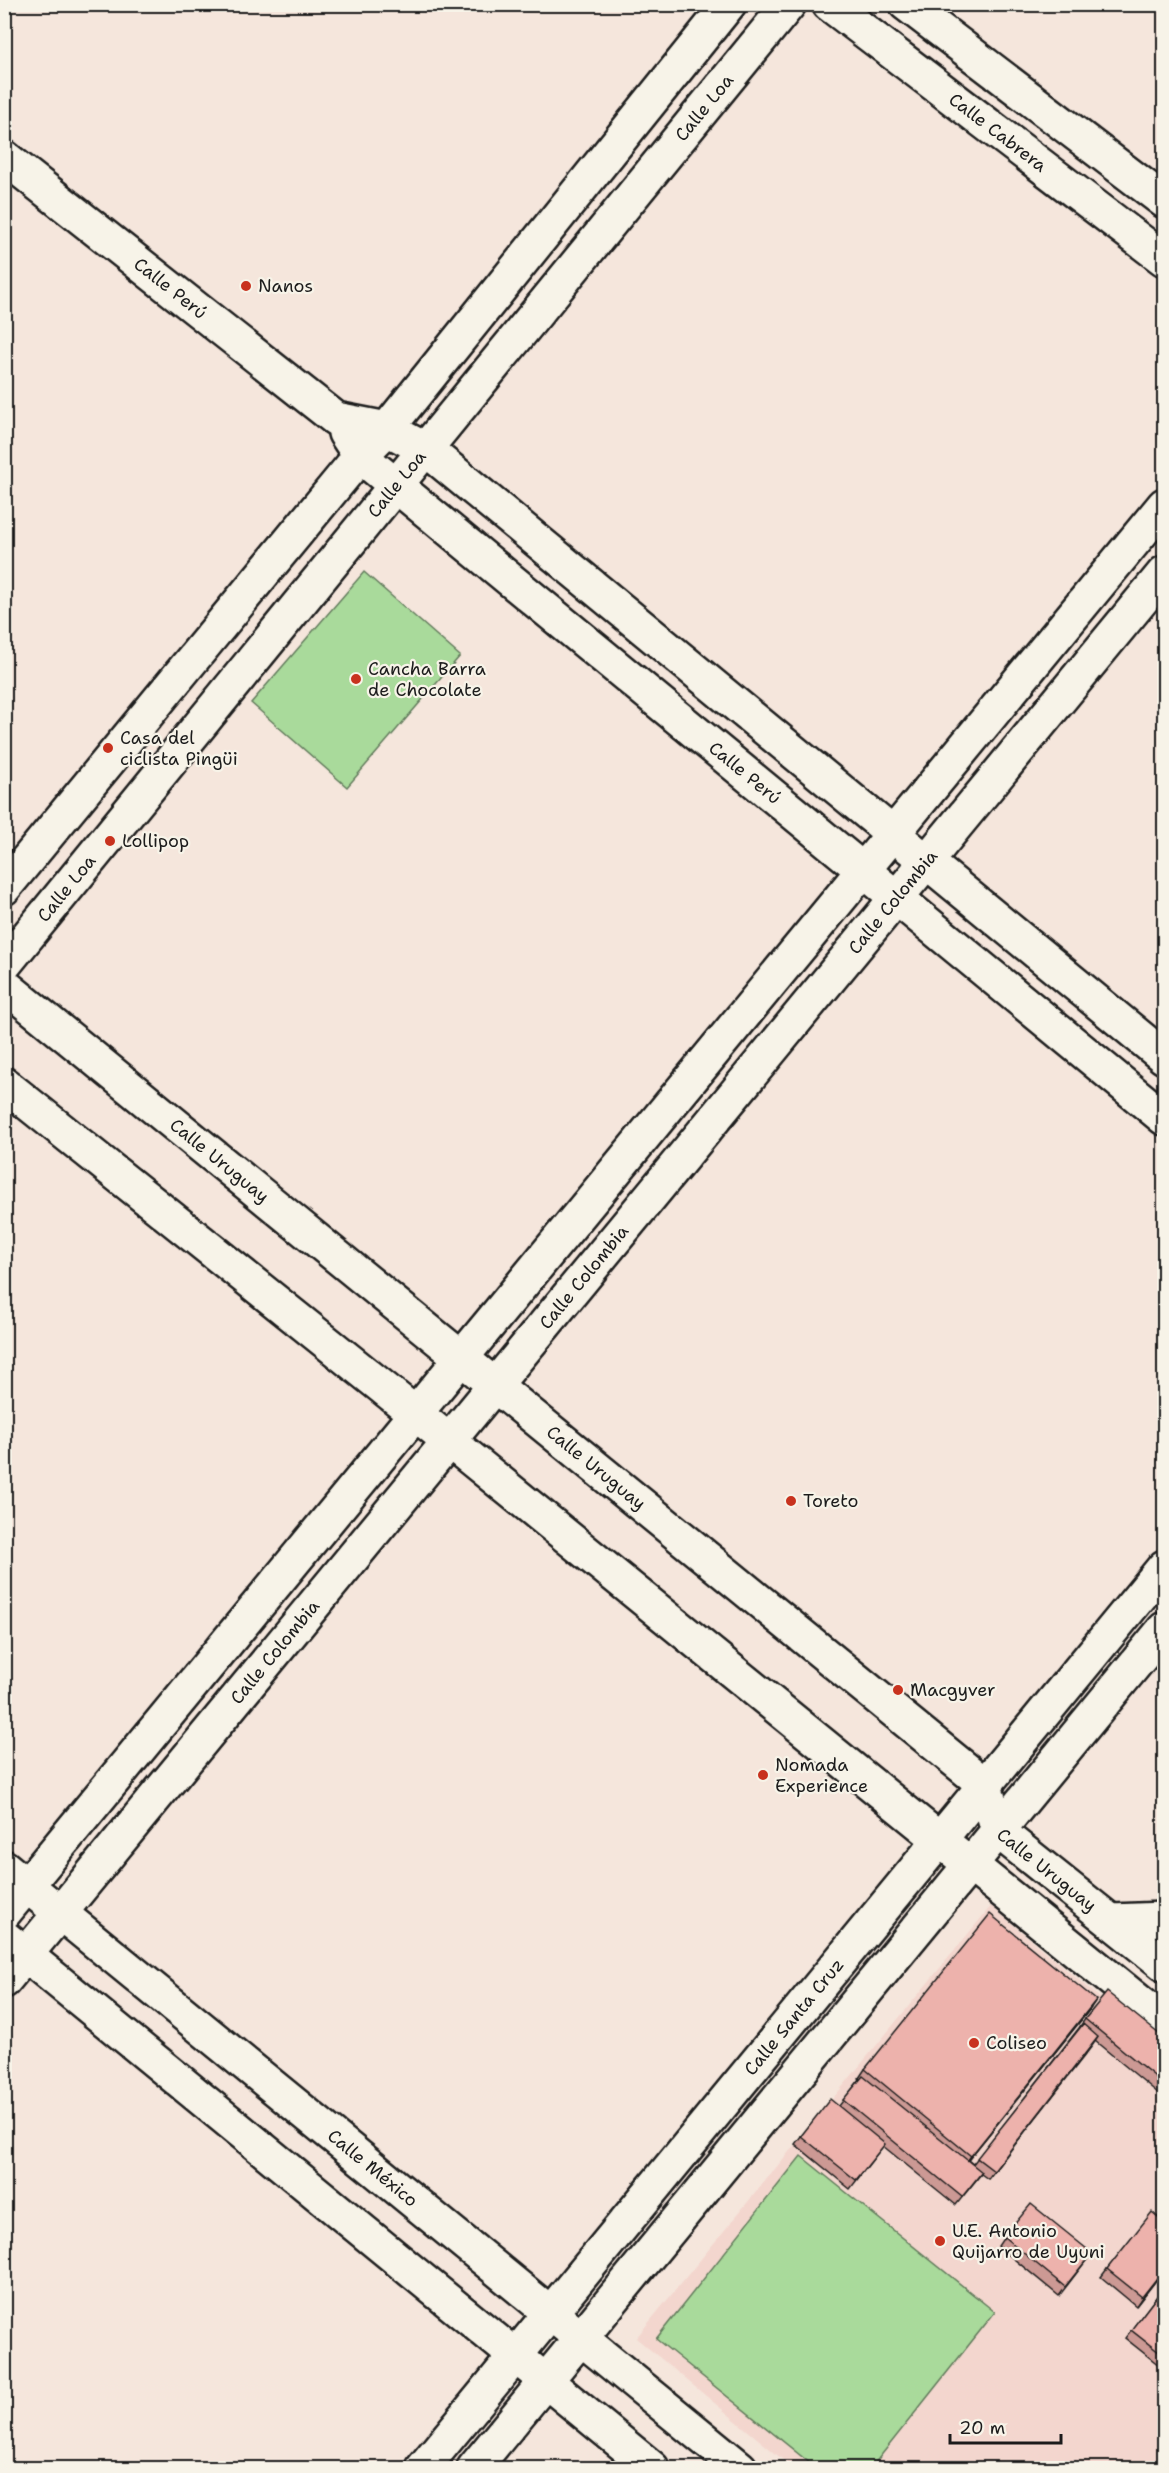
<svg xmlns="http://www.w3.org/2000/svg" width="1169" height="2473" font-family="'Shantell Sans',sans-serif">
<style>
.built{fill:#f3d6ce}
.green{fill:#a9da9b;stroke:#627b5c;stroke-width:1.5}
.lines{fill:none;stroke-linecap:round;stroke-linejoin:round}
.minor-casing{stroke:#1c1c1c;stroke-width:38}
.secondary-casing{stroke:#1c1c1c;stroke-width:38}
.minor{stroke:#f7f3e8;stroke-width:33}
.secondary{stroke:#f7f3e8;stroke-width:33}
.wall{fill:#cc9994;stroke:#1c1c1c;stroke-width:1.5}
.shaded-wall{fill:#a67d78;stroke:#1c1c1c;stroke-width:1.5}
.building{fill:#edb2ac;stroke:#1c1c1c;stroke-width:1.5}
.poi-dot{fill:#c8321e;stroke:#f7f3e8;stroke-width:2}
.labels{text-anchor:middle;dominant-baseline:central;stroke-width:4.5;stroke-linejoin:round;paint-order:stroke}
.street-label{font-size:18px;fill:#1c1c1c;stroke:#f7f3e8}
.poi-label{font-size:18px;fill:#1c1c1c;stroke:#f7f3e8;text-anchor:start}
</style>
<rect width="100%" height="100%" fill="#f5e6dc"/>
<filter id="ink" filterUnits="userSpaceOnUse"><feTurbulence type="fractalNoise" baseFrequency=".0167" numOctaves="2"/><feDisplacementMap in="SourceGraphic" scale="12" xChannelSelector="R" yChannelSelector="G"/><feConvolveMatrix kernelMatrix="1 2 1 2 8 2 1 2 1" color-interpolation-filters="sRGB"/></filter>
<g filter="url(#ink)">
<path class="built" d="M991,1906L1164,2052V2468H793L636,2338Z"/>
<g class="green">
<path d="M364,572L460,656L347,787L251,703Z"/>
<path d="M801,2156L995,2312L871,2468H816L656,2339Z"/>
</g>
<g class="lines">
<g class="minor-casing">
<g id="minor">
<path id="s1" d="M829,4L1164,259"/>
<path d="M906,4L1164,201"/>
<path id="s2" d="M4,157L336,419L387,429L427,450L1164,1057"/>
<path id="s3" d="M345,433L360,456L1164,1118"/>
<path id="s4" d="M4,985L985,1785L998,1831L1164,1964"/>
<path d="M4,1084L416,1414L1164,2022"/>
<path id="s5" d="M4,1867L740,2468"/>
<path d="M4,1913L1164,505"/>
<path d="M1112,1921L1164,1919"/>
<path d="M4,1937L652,2468"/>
<path id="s6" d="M4,1981L1164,573"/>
<path id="s7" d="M423,2468L1164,1567"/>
<path d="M474,2468L1164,1629"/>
</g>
</g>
<g class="secondary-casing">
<g id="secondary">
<path d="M4,888L360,456L387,429L729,4"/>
<path id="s8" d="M4,965L789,4"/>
</g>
</g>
<use href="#minor" class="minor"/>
<use href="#secondary" class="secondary"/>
</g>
<g class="wall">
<path d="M1090,2009L968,2160L973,2164L1079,2028L1085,2019L1164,2038V2098L1095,2041L988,2179L981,2174L956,2205L883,2146L850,2189L795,2144L801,2136L839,2106L860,2079L859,2078L865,2069Z"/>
<path d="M1004,2237L1092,2253L1059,2296L998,2246Z"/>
<path d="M1107,2269L1164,2270L1136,2306L1101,2277Z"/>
<path d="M1164,2287V2369L1125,2338Z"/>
</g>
<g class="shaded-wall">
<path d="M1096,2000L1090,2009L965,2164L971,2156Z"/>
<path d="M1098,2037L1092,2046L988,2179L994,2171Z"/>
<path d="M1164,2269V2270L1136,2306L1142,2297Z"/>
</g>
<g class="building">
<path d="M990,1914L1096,2000L971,2156L865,2069Z"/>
<path d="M1107,1992L1164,2038V2084L1085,2019Z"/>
<path d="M1083,2024L1098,2037L994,2171L977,2158Z"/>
<path d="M863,2076L982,2172L962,2197L843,2100Z"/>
<path d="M830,2099L885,2144L856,2180L801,2136Z"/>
<path d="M1031,2204L1092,2253L1065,2287L1004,2237Z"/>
<path d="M1152,2212L1164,2222V2269L1142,2297L1107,2269Z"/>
<path d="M1164,2287V2356L1131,2330Z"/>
</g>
</g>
<g class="poi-dot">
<circle cx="246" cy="286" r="6"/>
<circle cx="356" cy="679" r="6"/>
<circle cx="108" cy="748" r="6"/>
<circle cx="110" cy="841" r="6"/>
<circle cx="791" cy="1501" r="6"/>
<circle cx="898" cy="1690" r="6"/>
<circle cx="763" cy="1775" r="6"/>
<circle cx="974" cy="2043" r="6"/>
<circle cx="940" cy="2241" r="6"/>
</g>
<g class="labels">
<g class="street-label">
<text stroke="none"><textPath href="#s8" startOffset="1107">Calle Loa</textPath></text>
<text stroke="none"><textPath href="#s1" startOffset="212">Calle Cabrera</textPath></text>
<text stroke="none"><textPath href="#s2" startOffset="212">Calle Perú</textPath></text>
<text stroke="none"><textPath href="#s8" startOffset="621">Calle Loa</textPath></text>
<text stroke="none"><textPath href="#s3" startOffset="526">Calle Perú</textPath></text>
<text stroke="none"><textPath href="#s8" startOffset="99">Calle Loa</textPath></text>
<text stroke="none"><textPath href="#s6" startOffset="1398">Calle Colombia</textPath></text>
<text stroke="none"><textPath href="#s4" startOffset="278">Calle Uruguay</textPath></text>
<text stroke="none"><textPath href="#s6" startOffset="912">Calle Colombia</textPath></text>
<text stroke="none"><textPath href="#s4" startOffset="764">Calle Uruguay</textPath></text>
<text stroke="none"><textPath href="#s6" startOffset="426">Calle Colombia</textPath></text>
<text stroke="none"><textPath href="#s4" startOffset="1376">Calle Uruguay</textPath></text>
<text stroke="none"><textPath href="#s7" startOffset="584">Calle Santa Cruz</textPath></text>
<text stroke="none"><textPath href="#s5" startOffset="476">Calle México</textPath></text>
</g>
<g class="poi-label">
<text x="258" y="286">Nanos</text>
<text x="368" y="669">Cancha Barra<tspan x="368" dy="21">de Chocolate</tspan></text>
<text x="120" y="738">Casa del<tspan x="120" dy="21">ciclista Pingüi</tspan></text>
<text x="122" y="841">Lollipop</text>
<text x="803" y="1501">Toreto</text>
<text x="910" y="1690">Macgyver</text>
<text x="775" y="1765">Nomada<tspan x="775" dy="21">Experience</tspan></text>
<text x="986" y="2043">Coliseo</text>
<text x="952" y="2231">U.E. Antonio<tspan x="952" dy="21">Quijarro de Uyuni</tspan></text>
</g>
</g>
<rect width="1169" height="2473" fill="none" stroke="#f7f3e8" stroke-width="24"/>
<rect x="12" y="12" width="1145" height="2449" fill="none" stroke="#1c1c1c" stroke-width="2" filter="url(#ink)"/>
<path d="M950 2434v9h111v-9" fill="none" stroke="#1c1c1c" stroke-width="3"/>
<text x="959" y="2434" font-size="18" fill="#1c1c1c" stroke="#f7f3e8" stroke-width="4.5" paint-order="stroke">20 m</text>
</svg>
